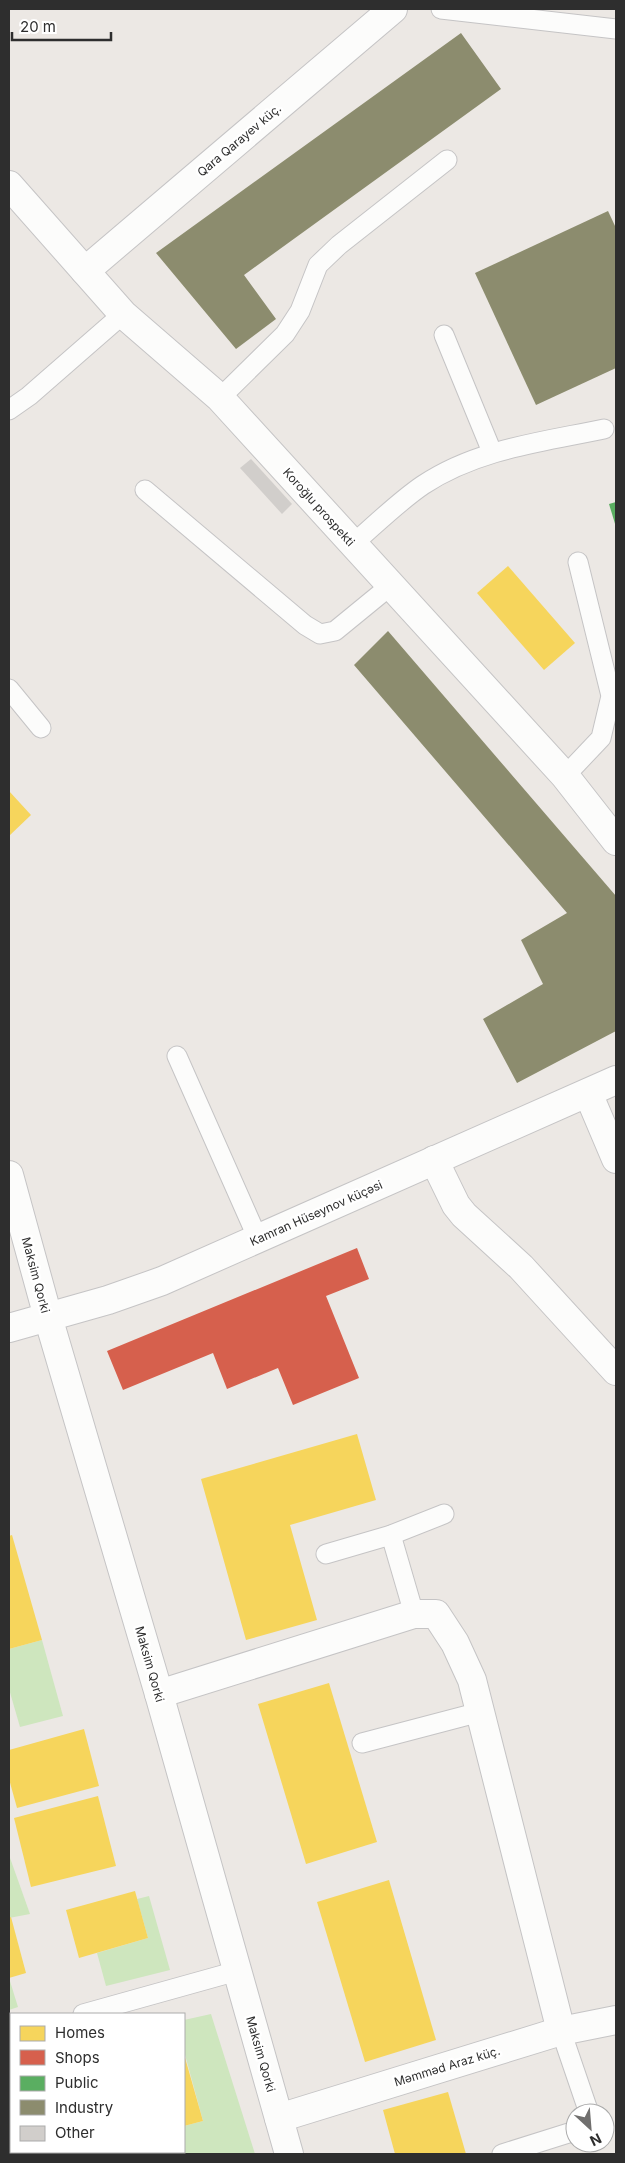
<svg xmlns="http://www.w3.org/2000/svg" width="625" height="2163" font-family="Inter,sans-serif">
<style>
.green{fill:#cee6be}
.homes{fill:#f6d55c}
.shops{fill:#d6604d}
.public{fill:#5aae61}
.industry{fill:#8c8c6e}
.building{fill:#d1cecb}
.lines{fill:none;stroke-linecap:round;stroke-linejoin:round}
.service-casing{stroke:#c5c4c5;stroke-width:21}
.minor-casing{stroke:#c5c4c5;stroke-width:30}
.service{stroke:#fcfcfb;stroke-width:19}
.minor{stroke:#fcfcfb;stroke-width:28}
.labels{text-anchor:middle;dominant-baseline:central;stroke-width:5;stroke-linejoin:round;paint-order:stroke}
.street-label{font-size:12px;fill:#2e2e2e;stroke:#fff}
</style>
<rect width="100%" height="100%" fill="#ece8e4"/>
<g class="green">
<path d="M42,1640L63,1716L20,1727L9,1689V1649Z"/>
<path d="M9,1855L30,1914L9,1918Z"/>
<path d="M149,1896L170,1970L106,1986L97,1953L148,1938L137,1899Z"/>
<path d="M9,1978L18,2007L9,2010Z"/>
<path d="M211,2014L255,2154H159L158,2152H184V2126L203,2121L184,2051V2020Z"/>
</g>
<g class="homes">
<path d="M508,566L575,643L544,670L477,593Z"/>
<path d="M9,791L31,815L9,836Z"/>
<path d="M357,1434L376,1500L290,1525L317,1620L246,1640L201,1479Z"/>
<path d="M12,1535L42,1640L9,1649V1536Z"/>
<path d="M329,1683L377,1842L306,1864L258,1704Z"/>
<path d="M84,1729L99,1786L17,1808L9,1779V1750Z"/>
<path d="M98,1796L116,1866L31,1887L14,1818Z"/>
<path d="M389,1880L436,2040L365,2062L317,1902Z"/>
<path d="M135,1891L148,1938L79,1958L66,1910Z"/>
<path d="M11,1917L26,1973L9,1978V1918Z"/>
<path d="M184,2054L203,2121L184,2126Z"/>
<path d="M11,2064V2121L9,2122V2065Z"/>
<path d="M448,2092L466,2154H395L383,2110Z"/>
<path d="M11,2133V2152H114L115,2154H9V2134Z"/>
</g>
<path class="shops" d="M357,1248L369,1279L326,1296L359,1378L293,1405L278,1368L227,1389L213,1353L123,1390L107,1351Z"/>
<path class="public" d="M616,502V527L609,504Z"/>
<g class="industry">
<path d="M461,33L501,89L244,275L276,319L236,349L156,253Z"/>
<path d="M608,211L616,228V368L536,405L475,273Z"/>
<path d="M388,631L616,896V1031L517,1083L483,1019L543,984L521,940L567,913L354,665Z"/>
</g>
<path class="building" d="M251,459L292,504L282,514L240,468Z"/>
<g class="lines">
<g class="service-casing">
<g id="service">
<path d="M441,9L616,29"/>
<path d="M444,335L492,452"/>
<path d="M220,398L285,334L300,311L318,265L339,245L447,160"/>
<path d="M9,410L29,396L123,314"/>
<path d="M145,490L305,625L320,634L335,631L390,586"/>
<path d="M353,544C375,525 398,502 423,485C477,449 542,442 604,429"/>
<path d="M9,689L41,728"/>
<path d="M565,776L601,738L611,696L578,562"/>
<path d="M177,1056L258,1239"/>
<path d="M391,1535L414,1614"/>
<path d="M326,1554L391,1535L444,1514"/>
<path d="M362,1743L480,1712"/>
<path d="M83,2014L237,1971"/>
<path d="M561,2031L589,2113"/>
<path d="M9,2036H11"/>
<path d="M130,2152L131,2154"/>
<path d="M502,2154L575,2131"/>
</g>
</g>
<g class="minor-casing">
<g id="minor">
<path d="M9,185L123,314L220,398L565,776L616,841"/>
<path d="M85,271L393,9"/>
<path d="M588,1093L616,1159"/>
<path d="M434,1160L456,1205L464,1215L521,1267L616,1371"/>
<path d="M9,1175L48,1317L159,1694L289,2154"/>
<path d="M9,1328L108,1300L162,1281L616,1080"/>
<path d="M159,1694L414,1614H436L455,1643L472,1680L561,2031"/>
<path d="M279,2118L561,2031L616,2020"/>
</g>
</g>
<use href="#service" class="service"/>
<use href="#minor" class="minor"/>
</g>
<g class="labels">
<g class="street-label">
<text transform="translate(239 140) rotate(-40)">Qara Qarayev küç.</text>
<text transform="translate(319 507) rotate(48)">Koroğlu prospekti</text>
<text transform="translate(316 1213) rotate(-24)">Kamran Hüseynov küçəsi</text>
<text transform="translate(36 1275) rotate(75)">Maksim Qorki</text>
<text transform="translate(150 1664) rotate(74)">Maksim Qorki</text>
<text transform="translate(261 2054) rotate(74)">Maksim Qorki</text>
<text transform="translate(447 2066) rotate(-17)">Məmməd Araz küç.</text>
</g>
</g>
<rect width="625" height="2163" fill="none" stroke="#2e2e2e" stroke-width="20"/>
<rect x="10" y="2013" width="175" height="140" fill="#ffffff" stroke="#ababab"/>
<rect x="20" y="2026" width="25" height="15" fill="#f6d55c" stroke="#ababab"/>
<text x="55" y="2038" font-size="15" fill="#2e2e2e">Homes</text>
<rect x="20" y="2050" width="25" height="15" fill="#d6604d" stroke="#ababab"/>
<text x="55" y="2063" font-size="15" fill="#2e2e2e">Shops</text>
<rect x="20" y="2076" width="25" height="15" fill="#5aae61" stroke="#ababab"/>
<text x="55" y="2088" font-size="15" fill="#2e2e2e">Public</text>
<rect x="20" y="2100" width="25" height="15" fill="#8c8c6e" stroke="#ababab"/>
<text x="55" y="2113" font-size="15" fill="#2e2e2e">Industry</text>
<rect x="20" y="2126" width="25" height="15" fill="#d1cecb" stroke="#ababab"/>
<text x="55" y="2138" font-size="15" fill="#2e2e2e">Other</text>
<g transform="translate(590 2128) rotate(154)"><circle r="24" fill="#ffffff" stroke="#ababab"/>
<path d="M0-4L9 19L0 12L-9 19Z" fill="#706f6e"/>
<text y="-8" font-size="14" font-weight="bold" text-anchor="middle" fill="#2e2e2e">N</text>
</g>
<path d="M12 32v8h99v-8" fill="none" stroke="#2e2e2e" stroke-width="2.5"/>
<text x="20" y="32" font-size="15" fill="#2e2e2e" stroke="#ffffff" stroke-width="4" paint-order="stroke">20 m</text>
</svg>
